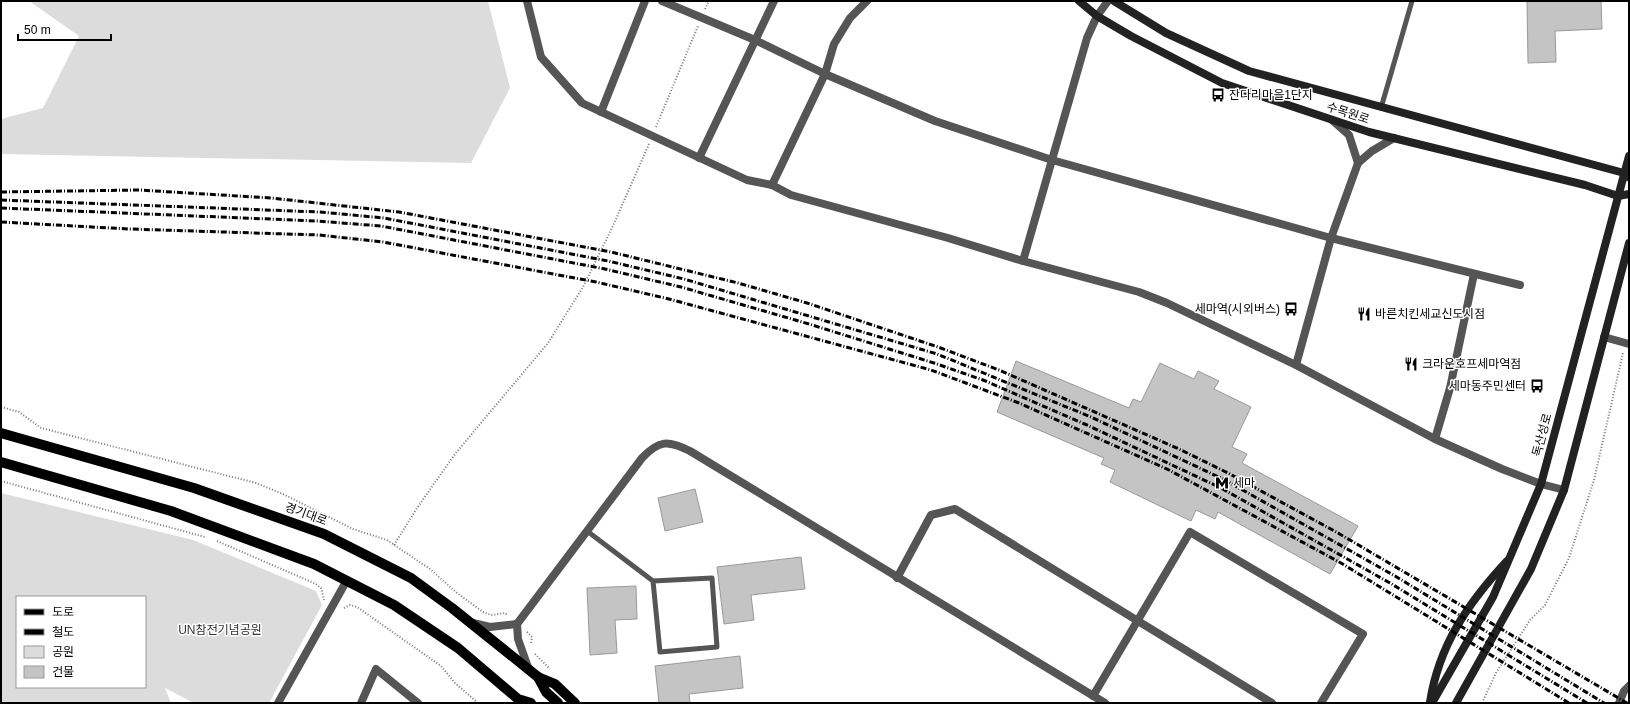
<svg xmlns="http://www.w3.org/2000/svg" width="1630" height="704" font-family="Arial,'Noto Sans KR',sans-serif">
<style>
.green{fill:#dcdcdc;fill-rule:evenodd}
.building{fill:#c4c4c4;stroke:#999}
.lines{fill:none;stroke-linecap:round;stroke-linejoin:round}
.path{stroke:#777;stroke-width:2;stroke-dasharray:1 2;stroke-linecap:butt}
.lane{stroke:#555;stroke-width:5}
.street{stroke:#555;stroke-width:8}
.secondary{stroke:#222;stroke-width:8}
.primary{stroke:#000;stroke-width:10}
.rail{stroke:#000;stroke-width:3;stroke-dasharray:6 2 1 2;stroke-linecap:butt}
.labels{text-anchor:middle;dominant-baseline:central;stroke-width:3;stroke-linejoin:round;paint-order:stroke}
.poi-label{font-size:12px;fill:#000;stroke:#fff;text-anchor:start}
.street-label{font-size:12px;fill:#000;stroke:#fff}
.park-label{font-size:12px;fill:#333;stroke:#fff}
</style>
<rect width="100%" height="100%" fill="#fff"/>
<g class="green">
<path d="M29,1H488L510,88L471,163L1,154V119L43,108L79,36Z"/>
<path d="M1,493L193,540L316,591L322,605L269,703H194L165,688L171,703H1ZM17,597H145V687H17Z"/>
</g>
<g class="building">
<path d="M1527,1H1601L1602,29L1555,31L1556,62L1528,63Z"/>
<path d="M1016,361L1129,408L1133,399L1141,402L1160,363L1194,379L1198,371L1219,381L1214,389L1251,407L1232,447L1247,454L1242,463L1358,526L1330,574L1218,512L1215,519L1196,510L1191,521L1110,482L1115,470L1101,464L1104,458L997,412Z"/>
<path d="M695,489L703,522L665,531L658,498Z"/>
<path d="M801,557L805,589L751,595L754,620L724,624L717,567Z"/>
<path d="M636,586L637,619L615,620L617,653L590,655L587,588Z"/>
<path d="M740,656L743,688L689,694L690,703H659L655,666Z"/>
</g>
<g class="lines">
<g class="path">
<path d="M705,9L709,1"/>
<path d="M656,127L698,26"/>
<path d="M1,407L19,412L41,428L256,483L283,494L353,529L387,540L430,569L457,593L483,612L491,615L505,613L507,615"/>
<path d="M1,481L205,537"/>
<path d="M217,541L316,584L321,588L324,600"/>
<path d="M394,545L417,508L455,454L548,343L583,287L612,228L649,144"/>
<path d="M344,608L350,605L357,607L441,666L455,683L478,703"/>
<path d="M527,632L532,637L531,643"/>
<path d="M535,654L550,669"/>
<path d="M1482,703L1496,673L1530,620L1545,605L1569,558L1594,480L1623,353"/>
</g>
<g class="lane">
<path d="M1381,108L1412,1"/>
<path d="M587,531L653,581L712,578L717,647L660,652L653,581"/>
</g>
<g class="street">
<path d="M527,1L541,57L582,103L747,180L772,185"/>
<path d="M662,1L755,40L825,74L935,121L1052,160L1331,238L1520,285"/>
<path d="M867,1L850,18L834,44L825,74L772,185L791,195L948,238L1023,261"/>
<path d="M1108,1L1097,16L1087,38L1023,261L1139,292L1167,303L1296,365L1435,439L1502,469L1541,484L1564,490"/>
<path d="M601,112L645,1"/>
<path d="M1332,120L1349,135L1358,163"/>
<path d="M699,158L774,1"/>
<path d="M1604,337L1629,344"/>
<path d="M1296,365L1331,238L1358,163L1372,151L1394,138"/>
<path d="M1435,439L1450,388L1474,274"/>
<path d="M897,578L931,515L955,509L1272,703"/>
<path d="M473,623L490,627L517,624"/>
<path d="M529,670L518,639L517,624L642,458C659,440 668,440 690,451L1105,703"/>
<path d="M1093,696L1190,532L1363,634L1321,703"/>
<path d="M278,703L347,580"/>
<path d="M361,703L376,669L418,703"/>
<path d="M1619,703L1624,691L1629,686"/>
</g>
<g class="secondary">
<path d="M1079,1L1097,16L1131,36L1222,83L1369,132L1585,185L1618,196L1629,194"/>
<path d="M1114,1L1166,33L1249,71L1624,173L1628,177"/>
<path d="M1430,702C1439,645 1468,603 1507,561"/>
<path d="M1432,703L1493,597L1541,484L1629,156"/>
<path d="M1456,703L1531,569L1564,490L1629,243"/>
</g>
<g class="primary">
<path d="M1,433L194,488L324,534L411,578L452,608L538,677L546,692L558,703"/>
<path d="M1,462L171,511L314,564L394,605L458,648L518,699L531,703"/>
<path d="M538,677L555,684L575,703"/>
</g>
<g class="rail">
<path d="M1,192L139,190L271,198L399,212L611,252L738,283L807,303L938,347L999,370L1179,449L1228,473L1338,533L1627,703"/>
<path d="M1,200L320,212L384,218L608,261L684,279L937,354L1091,417L1225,480L1395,576L1604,703"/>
<path d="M1,208L317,221L381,226L605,269L681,287L809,324L934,363L983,380L1087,425L1221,488L1390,583L1587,703"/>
<path d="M1,222L129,229L319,235L383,242L596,282L669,299L931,370L1019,403L1169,470L1341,563L1569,703"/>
</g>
</g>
<defs>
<g id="bus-bare" transform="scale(1.08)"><path d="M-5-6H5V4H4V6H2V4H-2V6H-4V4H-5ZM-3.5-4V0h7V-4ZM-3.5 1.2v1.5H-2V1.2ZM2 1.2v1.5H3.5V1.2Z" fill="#000" stroke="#fff" stroke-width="2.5" paint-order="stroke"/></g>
<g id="restaurant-bare" transform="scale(1.08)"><path d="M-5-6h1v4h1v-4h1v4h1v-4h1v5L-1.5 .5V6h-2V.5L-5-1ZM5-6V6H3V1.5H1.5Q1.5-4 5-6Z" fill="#000" stroke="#fff" stroke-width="2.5" paint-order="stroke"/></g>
<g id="metro-bare" transform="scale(1.08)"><path d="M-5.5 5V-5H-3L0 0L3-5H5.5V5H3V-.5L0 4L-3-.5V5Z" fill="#000" stroke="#fff" stroke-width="2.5" paint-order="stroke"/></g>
</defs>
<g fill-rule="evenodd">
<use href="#bus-bare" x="1218" y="95"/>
<use href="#bus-bare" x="1291" y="309"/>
<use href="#restaurant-bare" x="1364" y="314"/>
<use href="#restaurant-bare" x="1411" y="364"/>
<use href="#bus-bare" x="1537" y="386"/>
<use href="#metro-bare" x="1222" y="483"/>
</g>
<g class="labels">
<g class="poi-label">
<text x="1229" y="95">잔다리마을1단지</text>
<text x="1280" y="309" text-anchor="end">세마역(시외버스)</text>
<text x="1375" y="314">바른치킨세교신도시점</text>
<text x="1422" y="364">크라운호프세마역점</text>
<text x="1526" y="386" text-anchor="end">세마동주민센터</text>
<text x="1233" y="483">세마</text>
</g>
<g class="street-label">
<text transform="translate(1348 113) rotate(18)">수목원로</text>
<text transform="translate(1542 435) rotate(-75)">독산성로</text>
<text transform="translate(306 514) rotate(20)">경기대로</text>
</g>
<g class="park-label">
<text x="220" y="630">UN참전기념공원</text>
</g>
</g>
<rect width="1630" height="704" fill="none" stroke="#000000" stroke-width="4"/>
<rect x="16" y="596" width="130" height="92" fill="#ffffff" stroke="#999999"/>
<rect x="24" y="609" width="20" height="6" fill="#000000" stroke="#999999"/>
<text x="52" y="616" font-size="12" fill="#000000">도로</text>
<rect x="24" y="629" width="20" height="6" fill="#000000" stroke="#999999"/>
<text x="52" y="636" font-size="12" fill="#000000">철도</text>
<rect x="24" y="646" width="20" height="12" fill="#dcdcdc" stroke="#999999"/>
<text x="52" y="656" font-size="12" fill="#000000">공원</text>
<rect x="24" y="666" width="20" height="12" fill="#c4c4c4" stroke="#999999"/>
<text x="52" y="676" font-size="12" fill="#000000">건물</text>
<path d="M18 34v6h93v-6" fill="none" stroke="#000000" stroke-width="2"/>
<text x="24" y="34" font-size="12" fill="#000000" stroke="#ffffff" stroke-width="3" paint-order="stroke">50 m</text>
</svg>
